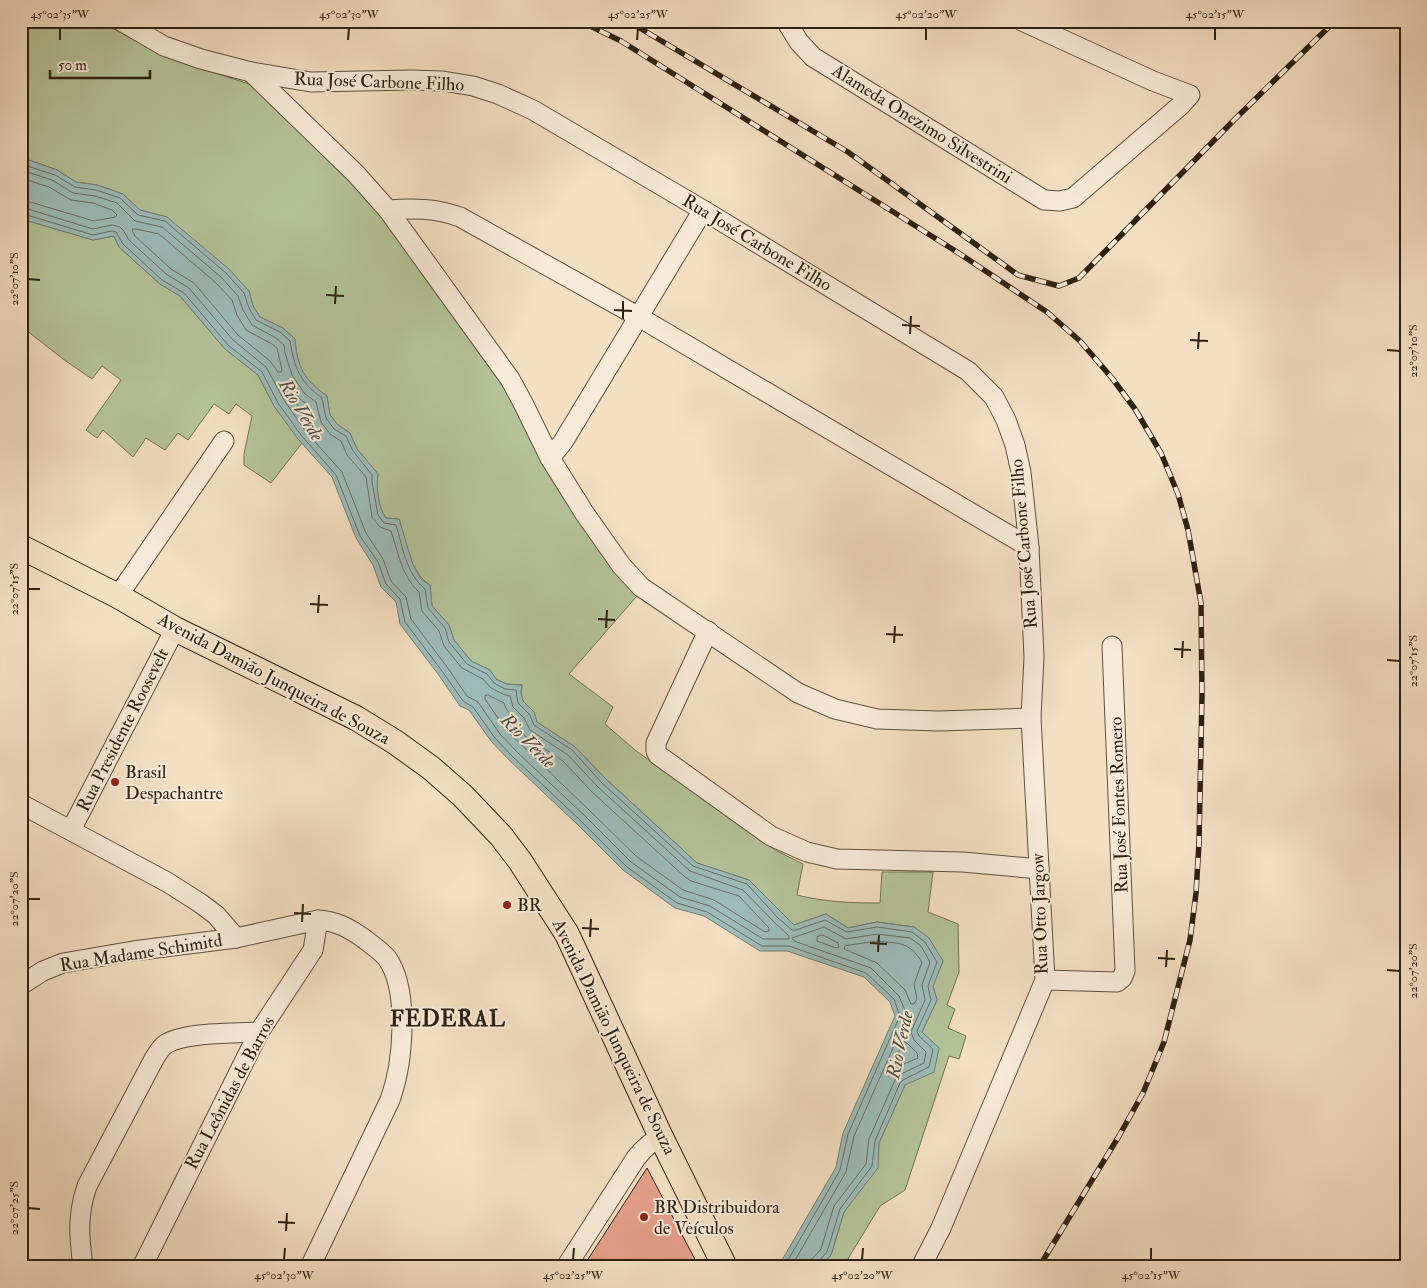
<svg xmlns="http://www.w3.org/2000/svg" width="1427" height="1288" font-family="'IM FELL Double Pica',serif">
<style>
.green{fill:#b5c399;stroke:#717255}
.water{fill:#9dbcba;stroke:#707e76}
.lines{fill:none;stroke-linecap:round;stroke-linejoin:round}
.shore{stroke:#656e66;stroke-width:1}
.building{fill:#e59f8a;stroke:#2d2111}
.minor-casing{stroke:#5f503e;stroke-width:21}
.major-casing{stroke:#2d2111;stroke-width:26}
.minor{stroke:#f8ead8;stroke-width:19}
.major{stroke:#f4dfc3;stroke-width:24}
.rail-casing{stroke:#2d2111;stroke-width:5.5}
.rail{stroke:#f8ead8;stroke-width:4;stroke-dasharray:11;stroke-linecap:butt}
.ticks{fill:none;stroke:#2d2111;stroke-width:2}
.poi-dot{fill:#8f2418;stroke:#f8ead8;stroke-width:2}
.labels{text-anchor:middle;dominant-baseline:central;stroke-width:4;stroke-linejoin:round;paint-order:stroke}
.street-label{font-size:18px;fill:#2d2111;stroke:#f8ead8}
.poi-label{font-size:18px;fill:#2d2111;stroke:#f8ead8;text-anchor:start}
.water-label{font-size:19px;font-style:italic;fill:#4f5044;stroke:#f8ead8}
.district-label{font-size:22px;font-weight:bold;letter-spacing:1px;fill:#2d2111;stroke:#f8ead8}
.neatline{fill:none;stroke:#2d2111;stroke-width:2}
.ticks-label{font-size:12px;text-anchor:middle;fill:#2d2111}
</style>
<rect width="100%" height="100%" fill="#f4dfc3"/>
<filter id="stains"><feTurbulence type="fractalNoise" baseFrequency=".004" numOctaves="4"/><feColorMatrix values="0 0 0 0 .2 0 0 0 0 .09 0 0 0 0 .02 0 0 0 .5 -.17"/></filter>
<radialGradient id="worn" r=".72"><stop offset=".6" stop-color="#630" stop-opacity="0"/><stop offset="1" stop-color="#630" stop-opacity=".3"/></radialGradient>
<g class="green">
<path d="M21,21H102L112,28L167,57L252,85L355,178L502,379L576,516L637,596L569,674L613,707L605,724L635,750L775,850L803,864L797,895C824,902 852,903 880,903L882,872H933L928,912L958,924L959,972L947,1005L955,1009L948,1028L966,1036L959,1059L949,1056L905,1190L880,1206L843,1267H820L831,1255L844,1212L877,1168L879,1143L905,1085L922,1032L937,1000L933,986L943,961L929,939L914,927L877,922L848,928L826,914L794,925L749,880L697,863L606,779L575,747L537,722L534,712L523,701L521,693L522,685L506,684L496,679L490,670L471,661L454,640L449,625L432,606L430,585C410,572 406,542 399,519L386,518C378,507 376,488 378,474L357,449L350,433L338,425L330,415L327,396C304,380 297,367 295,339L283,328L260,317L253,306L249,291L167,217L140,210L123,194L97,185L76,182L57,170L26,159H21Z"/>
<path d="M25,220L93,240L114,236L119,247L160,284L180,296L225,349L258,375L274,406L302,443L271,483L244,465V454L252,416L236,404L229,414L214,404L188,440L178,433L165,450L146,438L133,457L103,430L97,438L86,430L121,380L102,366L92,379L63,359L21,326V221Z"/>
</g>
<path class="water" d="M21,159H26L57,170L76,182L97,185L123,194L140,210L167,217L229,269L249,291L253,306L260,317L283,328L295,339C297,367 304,380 327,396L330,415L338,425L350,433L357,449L378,474C376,487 378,508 386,518L399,519L413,565L421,579L430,585L432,606L449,625L454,640L471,661L490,670L496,679L506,684L522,685L521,693L523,701L534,712L537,722L575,747L606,779L697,863L749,880L794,925L826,914L848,928L877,922L914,927L929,938L943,961L933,986L937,1000L922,1032L939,1048L934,1072L905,1085L879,1143L878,1168L844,1212L831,1255L820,1267H778L836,1167L843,1133L895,1016L890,1002L864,977L787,951H760L704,916L675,908L623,870L577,824L509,760L491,741L469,710L460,706L438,674L400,624L396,602L381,587L373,565L356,538L332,477L298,439L274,406L258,375L225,349L180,296L160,284L119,247L114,236L93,240L25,220L21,221Z"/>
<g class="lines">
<g class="shore">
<path d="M21,164L55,175L75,187L96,190L120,198L138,215L165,221L226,273L244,293L249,308L256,320L280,332L290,341C295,369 299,381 322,398L326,418L334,429L346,436L353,451L372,475V482L378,515L384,523L396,525C403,548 406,573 425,589L428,608L445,628L449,642L467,664L487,674L494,683L505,689L516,690L518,703L530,715L534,725L572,750L602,783L693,866L747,884L778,918L792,930H796L825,920L847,932L877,927L912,932L925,942L937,962L928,986L931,1000L917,1031L919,1036L933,1049L929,1067L903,1080L900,1083L875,1141L872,1166L840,1209L827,1252L818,1262L817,1267"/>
<path d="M21,170L52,180L73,193L95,196L117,203L135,221L162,227L221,277L238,296L243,310L252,325L276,338L284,345L285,353L292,375L305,394L316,402L321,422L330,434L341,441L347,455L366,477L372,517L380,527L391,531C398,552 402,577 419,592L422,611L439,631L444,646L462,668L483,679L491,688L503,694L510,696L513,707L524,718L530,730L568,755L598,787L690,871L743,890L774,922L789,936V939H763L710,906L680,897L631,862L585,816L517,752L500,734L478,702L467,696L447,667L411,619L406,597L391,581L383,559L366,533L342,472L306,432L284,400L266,367L233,340L189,288L166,274L129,240L123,230L120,227L112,225L93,229L28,209H21"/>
<path d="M21,178L49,187L71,200L93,203L112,210L117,215L115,217L94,221L30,202L21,201"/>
<path d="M21,215H27L93,235L112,231L116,232L123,244L162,280L184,293L228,345L262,372L278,403L301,435L336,475L360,536L378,562L386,584L400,599L405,622L442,671L463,701L473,707L495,738L512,756L581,821L627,867L677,903L707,912L762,946H789L866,973L894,999L899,1014V1018L848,1134L840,1170L784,1267"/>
<path d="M133,229H136L159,234L216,283L232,300L237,315L246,330L272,344L277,348L282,370L281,372H278L270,361L238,335L194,283L171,269L135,236L133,232Z"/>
<path d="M288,387H291L300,399L309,406L311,417L310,419H307L287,390Z"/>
<path d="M488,695L504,703C506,711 511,714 516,721C520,725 521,731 525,736L563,761L592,792L685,877L691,881L739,896L769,928V931L765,932L714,900L683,890L636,856L590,811L506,730L485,699V696Z"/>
<path d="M823,935L838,943L839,947L836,948L817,941V937Z"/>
<path d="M878,941C900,944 908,941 922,962L914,984L917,999L914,1004H911L905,990L877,963L844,949L845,946Z"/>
<path d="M904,1042L907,1043L917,1053L918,1058L895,1068L893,1065Z"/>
<path d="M791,1267L846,1172L854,1136L905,1021L906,1013L899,996L871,968L794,941L792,938L824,927L846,939L877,934L910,938L921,946L930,962L922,985L925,1000L911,1032L914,1040L926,1052L924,1063L899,1075L895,1080L869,1139L866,1164L834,1206L821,1249L812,1259L811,1267"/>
</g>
</g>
<path class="building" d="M647,1168L699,1267H583Z"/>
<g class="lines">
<g class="minor-casing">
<g id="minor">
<path d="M121,21L164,46L201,59L251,72L311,82L411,80L443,81L473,86L498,94L533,110L703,210L968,371L994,397L1006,420L1015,445L1021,472L1029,547L1034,657L1031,718L1045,980L941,1228L921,1267"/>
<path d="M786,21L799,42L813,57L1044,200L1060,201L1073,198L1181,105L1190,95L1153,81L1022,21"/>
<path d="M251,72L356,174L388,210L510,379L523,403L550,458L585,514L621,565L641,587L798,693L835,709L877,719L939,721L1031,718"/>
<path d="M388,210C413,208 436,208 460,217L639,317L1029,547"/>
<path d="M550,458L563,442L703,210"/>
<path d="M118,596L224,441"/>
<path d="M708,631L656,743V751L658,755L771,836L807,852L837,859L963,862L1039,869"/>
<path d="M21,804L167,882L200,903L216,915L236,938"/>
<path d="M71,830L175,629"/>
<path d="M1045,980L1117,982L1122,978L1125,971L1112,646"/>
<path d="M21,985L43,971L63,963L133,951L236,938L318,920C336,921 349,928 363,938C371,944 381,951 387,958C410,991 403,1064 390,1100L310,1267"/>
<path d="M83,1267C79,1236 77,1216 87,1186L154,1059C157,1054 161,1047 166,1044C184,1032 237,1033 259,1032"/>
<path d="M142,1267L259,1032L313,950L318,920"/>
<path d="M566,1267L636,1158L643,1150L660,1135"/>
</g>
</g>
<g class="major-casing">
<path id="major" d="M21,547L118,596L175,629L356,718L395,742L431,768L463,796L501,836L520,861L567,934L660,1135L725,1267"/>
</g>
<use href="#minor" class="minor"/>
<use href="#major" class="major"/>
<g class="rail-casing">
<g id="rail">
<path d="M580,21L621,41L957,252L1047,312L1080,341L1112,378L1135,409L1161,453L1178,494L1188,530L1201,603L1202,695L1199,843L1196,893L1190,940L1164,1042L1143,1093L1119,1136L1039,1267"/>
<path d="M628,21L848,152L1018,275L1059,286L1079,278L1236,118L1335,21"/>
</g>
</g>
<use href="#rail" class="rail"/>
</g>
<path class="ticks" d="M60,40V28M348,40L349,28M637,40L638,28M926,40V28M1215,40V28M28,279L40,280M326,295L344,296M335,304L336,286M614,310L632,311M623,319V301M902,325L920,326M910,334L911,316M1190,340L1208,341M1198,349L1199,332M1387,350L1400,351M28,589H40M310,604L328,605M318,613L319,595M598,619L615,620M606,628L607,610M886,634L903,635M894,643L895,626M1174,649L1191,650M1182,658L1183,641M1387,660L1400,661M28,899H40M294,913L311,914M302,922L303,904M582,928L599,929M590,937L591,919M870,943L887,944M878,952L879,935M1158,958L1175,959M1166,967L1167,950M1387,970L1400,971M28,1208L40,1209M278,1222L295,1223M286,1231L287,1213M284,1260L285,1248M573,1260L574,1248M862,1260L863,1248M1151,1260V1248"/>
<g class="poi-dot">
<circle cx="115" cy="782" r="5"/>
<circle cx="507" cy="905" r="5"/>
<circle cx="644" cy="1217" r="5"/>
</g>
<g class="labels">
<g class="street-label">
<text transform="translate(379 82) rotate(2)">Rua José Carbone Filho</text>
<text transform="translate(922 124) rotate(32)">Alameda Onezimo Silvestrini</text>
<text transform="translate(757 243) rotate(31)">Rua José Carbone Filho</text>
<text transform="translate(1024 544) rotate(-95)">Rua José Carbone Filho</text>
<text transform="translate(274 679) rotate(28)">Avenida Damião Junqueira de Souza</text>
<text transform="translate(123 730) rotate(-63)">Rua Presidente Roosevelt</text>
<text transform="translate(1119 805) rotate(-92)">Rua José Fontes Romero</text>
<text transform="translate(1040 914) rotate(-92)">Rua Otto Jargow</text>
<text transform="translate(141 953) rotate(-9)">Rua Madame Schimitd</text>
<text transform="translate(614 1037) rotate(64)">Avenida Damião Junqueira de Souza</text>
<text transform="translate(230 1093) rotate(-62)">Rua Leônidas de Barros</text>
</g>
<g class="poi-label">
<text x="125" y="772">Brasil<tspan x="125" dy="21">Despachantre</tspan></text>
<text x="517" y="905">BR</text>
<text x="654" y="1207">BR Distribuidora<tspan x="654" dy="21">de Veículos</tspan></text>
</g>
<g class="water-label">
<text transform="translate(301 410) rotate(59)">Rio Verde</text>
<text transform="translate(528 741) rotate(45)">Rio Verde</text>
<text transform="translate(900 1045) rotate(-78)">Rio Verde</text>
</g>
<g class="district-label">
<text x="448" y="1019">FEDERAL</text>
</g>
</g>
<rect width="1427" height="1288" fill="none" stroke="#f4dfc3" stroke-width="55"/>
<path d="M50 70v8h100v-8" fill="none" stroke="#2d2111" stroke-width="2.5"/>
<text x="58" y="70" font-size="15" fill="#2d2111" stroke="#f8ead8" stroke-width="4" paint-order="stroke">50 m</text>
<rect x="28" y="28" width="1372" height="1232" class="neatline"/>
<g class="ticks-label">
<text x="60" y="18">45°02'35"W</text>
<text x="349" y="18">45°02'30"W</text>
<text x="638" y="18">45°02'25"W</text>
<text x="926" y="18">45°02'20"W</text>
<text x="1215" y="18">45°02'15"W</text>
<text transform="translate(14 279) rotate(-90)" y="4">22°07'10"S</text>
<text transform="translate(1413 351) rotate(-90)" y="4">22°07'10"S</text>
<text transform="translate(14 589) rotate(-90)" y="4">22°07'15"S</text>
<text transform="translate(1413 661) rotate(-90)" y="4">22°07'15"S</text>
<text transform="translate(14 899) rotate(-90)" y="4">22°07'20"S</text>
<text transform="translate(1413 971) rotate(-90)" y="4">22°07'20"S</text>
<text transform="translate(14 1208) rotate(-90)" y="4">22°07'25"S</text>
<text x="284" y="1279">45°02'30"W</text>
<text x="573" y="1279">45°02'25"W</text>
<text x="862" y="1279">45°02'20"W</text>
<text x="1151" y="1279">45°02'15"W</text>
</g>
<rect width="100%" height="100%" filter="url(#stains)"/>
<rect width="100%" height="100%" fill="url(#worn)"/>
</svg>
